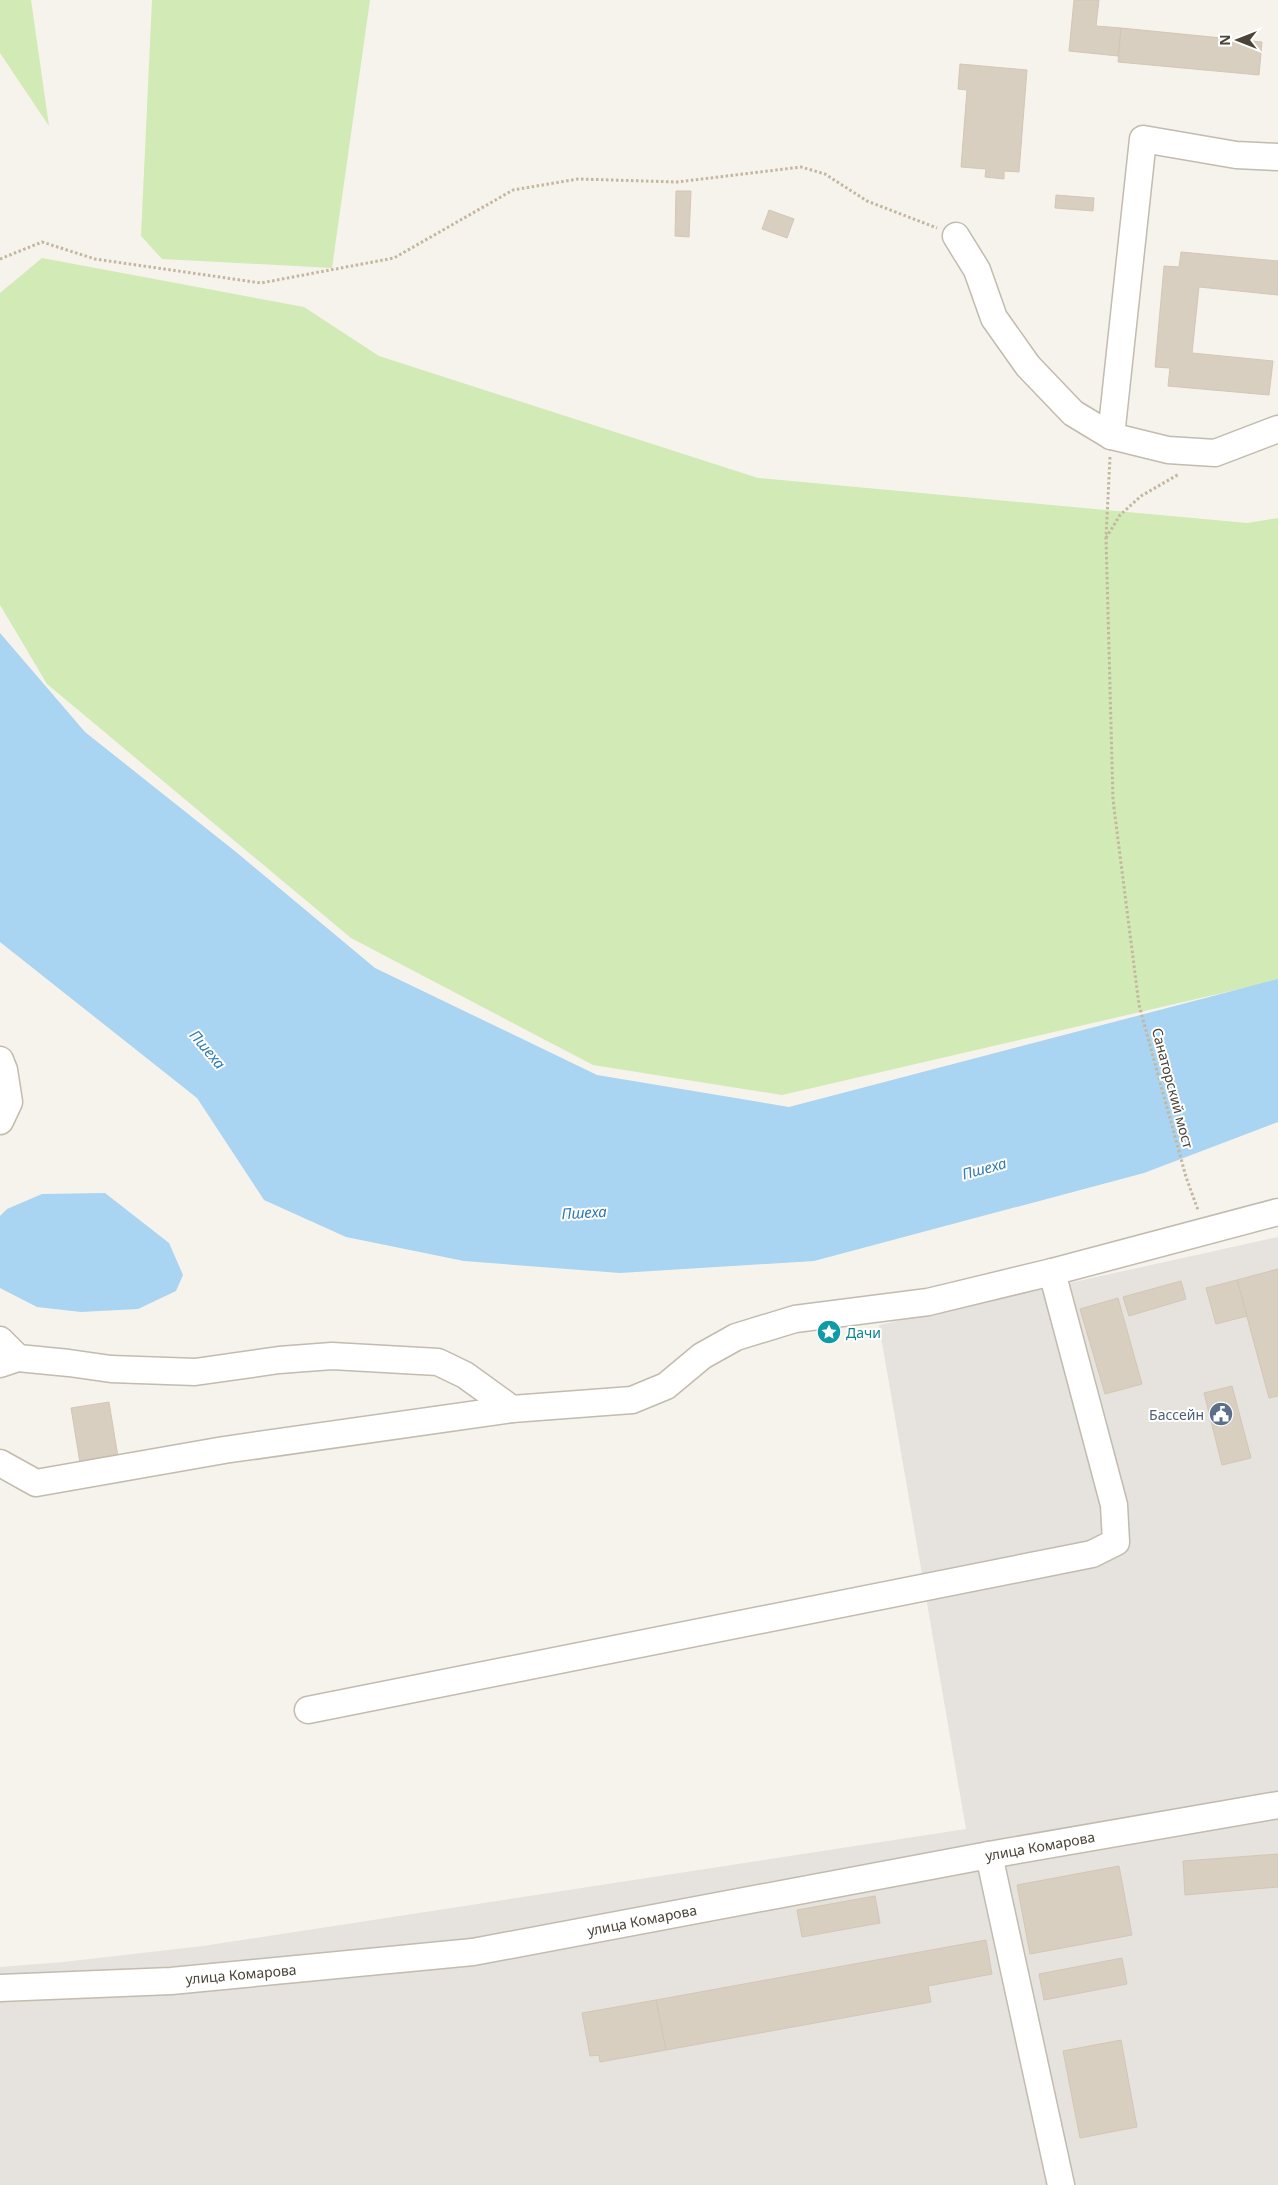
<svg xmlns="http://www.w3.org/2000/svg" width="1278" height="2185" font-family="'Noto Sans',sans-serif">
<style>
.industrial{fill:#e6e2dd}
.green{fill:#d2eab5}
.water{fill:#a9d4f2}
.building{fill:#d8cfc1;stroke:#d3c7b4}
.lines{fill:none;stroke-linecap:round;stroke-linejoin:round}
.minor-casing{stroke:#c2bbae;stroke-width:29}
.path{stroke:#c4b79f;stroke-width:3;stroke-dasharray:2.5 2.5;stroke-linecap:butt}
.minor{stroke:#fff;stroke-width:26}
.labels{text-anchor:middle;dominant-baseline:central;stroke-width:4;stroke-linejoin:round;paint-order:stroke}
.street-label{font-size:14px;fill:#4b4439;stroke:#fff}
.culture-label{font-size:14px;fill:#0d838f;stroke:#fff;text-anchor:start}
.service-label{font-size:14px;fill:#4e5e75;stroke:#fff;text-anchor:end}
.water-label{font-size:15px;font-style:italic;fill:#2e7ab2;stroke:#fff}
</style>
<rect width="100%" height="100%" fill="#f6f3ec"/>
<path class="industrial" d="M1278,1237V2185H0V1967L63,1962L203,1946L966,1829L879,1325Z"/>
<g class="green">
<path d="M0,0H31L49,126L0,53Z"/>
<path d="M152,0H370L332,268L162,259L141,236Z"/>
<path d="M42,258L304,307L379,356L758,478L1247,523L1278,518V980L782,1095L593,1065L351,938L47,684L0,605V293Z"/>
</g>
<g class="water">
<path d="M0,633L85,732L236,852L375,968L597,1075L789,1107L1278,979V1122L1144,1173L814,1261L620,1273L464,1261L346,1237L264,1200L197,1098L0,942Z"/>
<path d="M105,1193L169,1243L183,1275L176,1291L138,1309L81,1312L37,1307L0,1288V1216L7,1209L42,1194Z"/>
</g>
<g class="building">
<path d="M1074,0H1099L1096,26L1121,28L1118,56L1069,51Z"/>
<path d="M1121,28L1262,42L1259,75L1118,62Z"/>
<path d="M960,64L1027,70L1019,172L1004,171V179L985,177L986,169L961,167L967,90L958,89Z"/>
<path d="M676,191H691L689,237L675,236Z"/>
<path d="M1056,195L1094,198L1093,211L1055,208Z"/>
<path d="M769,210L794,219L787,238L762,229Z"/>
<path d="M1181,252L1278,261V295L1199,287L1192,353L1273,361L1269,395L1168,386L1170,368L1155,367L1164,266L1179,267Z"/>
<path d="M1278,1269V1396L1269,1398L1237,1280Z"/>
<path d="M1237,1280L1247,1316L1216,1324L1206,1288Z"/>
<path d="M1181,1281L1186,1299L1129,1316L1123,1297Z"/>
<path d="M1118,1298L1142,1384L1105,1394L1080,1309Z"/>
<path d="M1232,1386L1251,1458L1222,1465L1204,1393Z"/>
<path d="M109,1402L118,1457L80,1463L71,1408Z"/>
<path d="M1278,1854V1887L1185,1895L1183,1861Z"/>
<path d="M1119,1866L1132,1935L1030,1954L1017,1885Z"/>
<path d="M875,1896L880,1923L802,1937L797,1910Z"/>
<path d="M986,1940L992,1974L928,1986L931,2002L666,2050L656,2000Z"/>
<path d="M1122,1958L1127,1984L1044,2000L1039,1974Z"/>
<path d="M656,2000L666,2050L600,2062L599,2055L590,2056L582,2013Z"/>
<path d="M1121,2040L1137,2127L1080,2138L1063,2051Z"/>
</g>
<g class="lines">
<g class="minor-casing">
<g id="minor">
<path d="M956,236L977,270L994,318L1028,366L1073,413L1111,436L1168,450L1215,453L1278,429"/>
<path d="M1111,436L1143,139L1236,155L1278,157"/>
<path d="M0,1060L4,1070L9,1102L0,1121"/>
<path d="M0,1340L18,1358"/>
<path d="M0,1364L18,1358L69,1363L111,1369L195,1372L279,1360L332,1356L438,1362L465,1375L512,1409L632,1400L666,1386L702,1356L736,1337L795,1319L928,1302L1052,1272L1278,1212"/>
<path d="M0,1463L36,1483L224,1450L512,1409"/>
<path d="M308,1710L1092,1554L1116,1542L1114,1505L1052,1272"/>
<path d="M989,1855L1061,2185"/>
<path d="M0,1988L171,1981L473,1952L989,1855L1278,1805"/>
</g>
</g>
<g class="path">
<path d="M0,259L42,242L95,259L261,283L394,258L513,190L578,179L677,182L801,167L825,174L867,201L937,228"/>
<path d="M1110,457L1106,538L1113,800L1139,1005L1186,1177L1198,1210"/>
<path d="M1106,538L1120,515L1141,496L1179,474"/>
</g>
<use href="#minor" class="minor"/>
</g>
<defs>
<g id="sight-disc" transform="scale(1.25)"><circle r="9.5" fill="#0f9aa8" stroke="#fff"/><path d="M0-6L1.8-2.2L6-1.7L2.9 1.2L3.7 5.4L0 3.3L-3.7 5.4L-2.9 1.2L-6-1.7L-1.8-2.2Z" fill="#fff"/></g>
<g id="civic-disc" transform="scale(1.25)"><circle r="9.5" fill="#5c6f8a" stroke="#fff"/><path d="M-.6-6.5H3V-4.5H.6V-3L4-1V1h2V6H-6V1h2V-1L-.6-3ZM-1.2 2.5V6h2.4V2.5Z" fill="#fff"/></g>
</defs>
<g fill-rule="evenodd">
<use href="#sight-disc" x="829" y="1332"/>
<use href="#civic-disc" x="1221" y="1414"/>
</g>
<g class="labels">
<g class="street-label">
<text transform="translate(1173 1088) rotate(75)">Санаторский мост</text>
<text transform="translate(1040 1846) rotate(-10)">улица Комарова</text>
<text transform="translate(642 1920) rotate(-11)">улица Комарова</text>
<text transform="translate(241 1974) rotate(-5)">улица Комарова</text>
</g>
<g class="culture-label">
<text x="846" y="1332">Дачи</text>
</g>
<g class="service-label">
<text x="1204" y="1414">Бассейн</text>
</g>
<g class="water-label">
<text transform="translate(208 1049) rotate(50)">Пшеха</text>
<text transform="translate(984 1168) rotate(-15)">Пшеха</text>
<text transform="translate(584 1212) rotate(-3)">Пшеха</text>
</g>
</g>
<g transform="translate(1238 40) rotate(270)" stroke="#ffffff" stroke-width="4" paint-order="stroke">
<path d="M0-4L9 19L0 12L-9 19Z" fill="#4b4439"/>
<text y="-8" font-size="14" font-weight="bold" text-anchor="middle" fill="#4b4439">N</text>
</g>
</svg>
